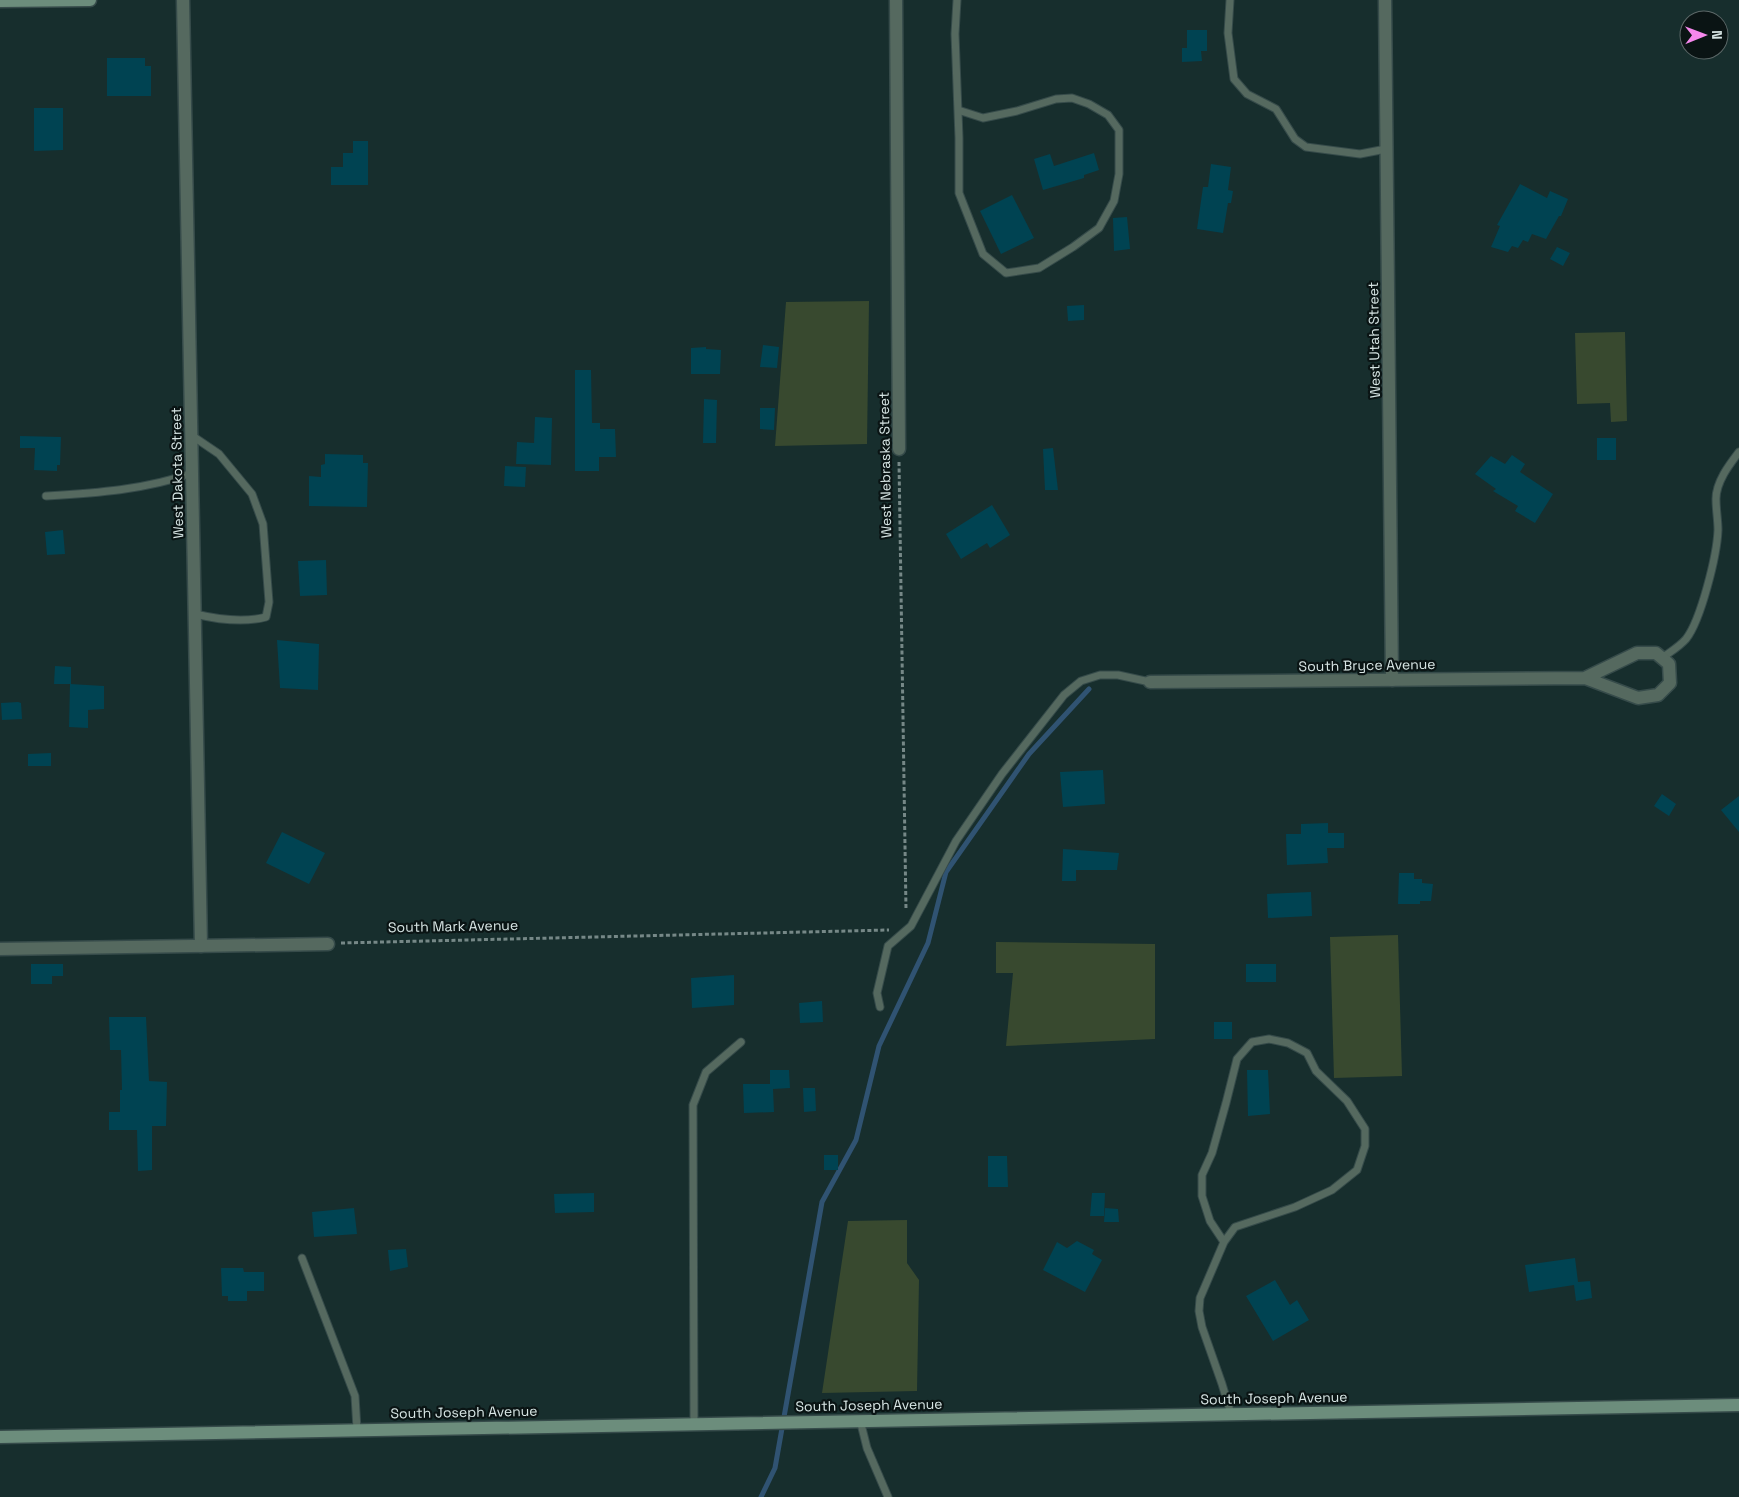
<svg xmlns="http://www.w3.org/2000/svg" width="1739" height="1497" font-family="'Space Grotesk',sans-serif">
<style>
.green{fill:#38492f}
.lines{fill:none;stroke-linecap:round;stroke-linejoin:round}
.stream{stroke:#305372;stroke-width:5}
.building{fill:#004352}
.lane-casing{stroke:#364b4a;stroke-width:9}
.street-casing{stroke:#364b4a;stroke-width:15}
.secondary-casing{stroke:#364b4a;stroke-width:15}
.path{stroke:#768887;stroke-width:3;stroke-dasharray:4 2.5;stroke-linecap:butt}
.lane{stroke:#55695f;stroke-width:7}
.street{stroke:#55695f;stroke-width:12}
.secondary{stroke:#6c8d7c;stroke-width:12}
.labels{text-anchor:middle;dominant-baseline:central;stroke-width:4.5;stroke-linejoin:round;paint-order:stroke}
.street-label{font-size:14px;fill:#d8e6e5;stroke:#0a1414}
</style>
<rect width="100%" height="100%" fill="#172e2d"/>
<g class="green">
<path d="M869,301L867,444L775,446L786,302Z"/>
<path d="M1625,332L1627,421L1611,422L1610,403L1577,404L1575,333Z"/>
<path d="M1398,935L1402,1076L1334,1078L1330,937Z"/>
<path d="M996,942L1155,944V1039L1006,1046L1013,973H996Z"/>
<path d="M907,1220V1263L919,1280L917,1391L822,1393L848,1221Z"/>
</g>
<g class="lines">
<path class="stream" d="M761,1497L775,1468L822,1202L856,1140L879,1046L928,943L946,872L1029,754L1089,689"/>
</g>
<g class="building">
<path d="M1187,30H1207V51H1201L1202,61L1182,62V48H1187Z"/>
<path d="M107,58H145V66H151V96H107Z"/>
<path d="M34,108H63V150L34,151Z"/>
<path d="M353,141H368V185H331V167H343V153H353Z"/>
<path d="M1094,153L1099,170L1084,175V178L1043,190L1034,159L1050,154L1054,166Z"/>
<path d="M1211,164L1231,167L1228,190L1233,191L1231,203H1228L1223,233L1197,229L1203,187H1208Z"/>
<path d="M1520,184L1547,198L1550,191L1568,199L1561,216H1559L1546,239L1532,234L1528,242L1523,240L1518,248L1512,246L1508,252L1491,247L1500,226L1497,225Z"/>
<path d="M1012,195L1034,238L1001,254L980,211Z"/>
<path d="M1127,217L1130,249L1114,251L1113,218Z"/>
<path d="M1557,247L1570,253L1563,266L1550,259Z"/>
<path d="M1084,305V320L1068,321L1067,306Z"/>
<path d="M763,345L779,347L777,368L760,367Z"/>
<path d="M706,347V349L721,350L720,374H691V348Z"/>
<path d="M575,370H591L592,423H600V429H615L616,457H599V471H575Z"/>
<path d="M704,399L717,400L716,443H703Z"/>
<path d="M760,408H775L774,430L760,429Z"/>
<path d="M535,417L552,418L551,465L516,464L517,442L534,443Z"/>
<path d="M20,436L61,437L60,465H57V471L34,470L35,448H20Z"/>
<rect x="1597" y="438" width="19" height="22"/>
<path d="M1053,448L1058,490H1045L1043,449Z"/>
<path d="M325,454L363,455V463H368L367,507L309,506V476L321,477V465L325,464Z"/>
<path d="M1512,455L1525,464L1520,472L1553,494L1535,523L1515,511L1518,506L1493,491L1496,489L1475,474L1491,456L1505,464Z"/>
<path d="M505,466L526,467L525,487L504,486Z"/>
<path d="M992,505L1010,535L990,548L987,543L961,559L946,534Z"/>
<path d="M63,530L65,554L47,555L45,532Z"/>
<path d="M326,560L327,595L300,596L298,561Z"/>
<path d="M277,640L319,644L318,690L280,688Z"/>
<path d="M55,666L71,667V684H54Z"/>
<path d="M70,684L104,686V709L88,710V728L69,727Z"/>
<path d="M18,702L21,703L22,719L2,720L1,703Z"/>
<path d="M51,753V766H28V754Z"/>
<path d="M1103,770L1105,804L1063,807L1060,772Z"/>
<path d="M1662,794L1676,804L1669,816L1654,806Z"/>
<path d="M1739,796V832L1721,810Z"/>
<path d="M1328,823V833H1344V848H1327L1328,863L1287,865L1286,834H1301V824Z"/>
<path d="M282,832L325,853L309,884L266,863Z"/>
<path d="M1063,849L1119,853L1117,870H1076V881H1062Z"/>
<path d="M1399,873H1414V879H1422V883L1433,884L1431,901H1420V904H1398Z"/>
<path d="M1311,892L1312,916L1268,918L1267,894Z"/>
<path d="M31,964H63V976H52V984H31Z"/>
<rect x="1246" y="964" width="30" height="18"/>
<path d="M734,975V1005L692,1008L691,978Z"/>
<path d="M822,1001L823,1022L800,1023L799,1003Z"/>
<path d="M109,1017H146L149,1081L167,1082L166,1126H152V1170L138,1171L137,1130H109V1112H120V1090H122L121,1050H110Z"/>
<rect x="1214" y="1022" width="18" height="17"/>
<path d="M770,1070H789L790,1088L773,1089L774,1112L744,1113L743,1084H770Z"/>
<path d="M1247,1070H1268L1270,1114L1248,1116Z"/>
<path d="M803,1088H815L816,1111L804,1112Z"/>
<rect x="824" y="1155" width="14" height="15"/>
<path d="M988,1156H1007L1008,1187H988Z"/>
<path d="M594,1193V1212L555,1213L554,1194Z"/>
<path d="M1092,1193H1105L1104,1216H1090Z"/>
<path d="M354,1208L357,1234L314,1237L312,1212Z"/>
<path d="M1105,1208L1118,1209L1119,1222H1104Z"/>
<path d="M1077,1241L1094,1250L1092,1254L1102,1260L1085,1292L1043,1270L1057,1242L1067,1248Z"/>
<path d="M406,1249L408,1267L390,1271L388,1250Z"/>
<path d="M1575,1258L1578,1282L1590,1281L1592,1298L1576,1301L1574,1285L1529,1292L1525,1265Z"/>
<path d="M221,1268H243L244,1272H264V1291H247V1301H228V1296H222Z"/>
<path d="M1275,1280L1290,1305L1297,1300L1309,1320L1273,1341L1246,1296Z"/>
</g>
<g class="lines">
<g class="lane-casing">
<g id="lane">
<path d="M957,0L955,34L959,138V193L983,254L1006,273L1039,268L1073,247L1099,228L1114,201L1119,174V130L1108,115L1089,104L1072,98L1056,99L1017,111L983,118L958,110"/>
<path d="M1230,0L1228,33L1234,79L1247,94L1276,109L1295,139L1306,147L1360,154L1386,149"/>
<path d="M191,435L219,454L252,494L263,524L269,602L266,617C244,623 216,619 195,614"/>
<path d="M46,496C95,493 145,490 192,473"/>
<path d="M1662,658C1670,652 1679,647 1686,639C1701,620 1717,555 1718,530C1718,520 1716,510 1716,499C1716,482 1729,465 1739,452"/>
<path d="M880,1007L877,993L888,946L911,926L956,841L1002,774L1064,695L1081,681L1100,675H1118L1150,682"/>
<path d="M1224,1242L1210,1221L1202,1196V1175L1212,1153L1226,1103L1237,1059L1252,1042L1269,1039L1288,1043L1307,1053L1316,1071L1347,1101L1365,1129V1146L1357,1170L1332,1190L1295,1207L1235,1227L1224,1242L1200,1298L1199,1311L1202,1327L1222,1384L1231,1414"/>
<path d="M302,1258L355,1396L357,1429"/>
<path d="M860,1420L867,1448L888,1497"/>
<path d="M694,1423L693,1105L706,1072L741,1042"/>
</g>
</g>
<g class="street-casing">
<g id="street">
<path d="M183,0L201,946"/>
<path d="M896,0L899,449"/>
<path d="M1385,0L1392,680"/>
<path d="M1150,682L1585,678L1638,698L1658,695L1670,683L1669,664L1656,653H1637L1585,678"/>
<path d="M0,949L328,944"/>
</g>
</g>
<g class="secondary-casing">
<g id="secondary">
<path d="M0,1L90,0"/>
<path d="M0,1437L1739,1405"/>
</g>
</g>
<g class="path">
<path d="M899,462L906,910"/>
<path d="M341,943L889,930"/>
</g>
<use href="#lane" class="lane"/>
<use href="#street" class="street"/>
<use href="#secondary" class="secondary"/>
</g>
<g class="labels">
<g class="street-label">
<text transform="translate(1374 340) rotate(-91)">West Utah Street</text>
<text transform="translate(885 465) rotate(-91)">West Nebraska Street</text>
<text transform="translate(177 473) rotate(-91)">West Dakota Street</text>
<text transform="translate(1367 665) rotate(-1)">South Bryce Avenue</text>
<text transform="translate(453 926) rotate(-1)">South Mark Avenue</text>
<text transform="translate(1274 1398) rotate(-1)">South Joseph Avenue</text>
<text transform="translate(869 1405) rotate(-1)">South Joseph Avenue</text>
<text transform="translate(464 1412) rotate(-1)">South Joseph Avenue</text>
</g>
</g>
<g transform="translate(1704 35) rotate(89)"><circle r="24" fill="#0a1414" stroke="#5c6868"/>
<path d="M0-4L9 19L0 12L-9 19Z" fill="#f688ed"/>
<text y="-8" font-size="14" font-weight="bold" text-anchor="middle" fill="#d8e6e5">N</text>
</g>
</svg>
